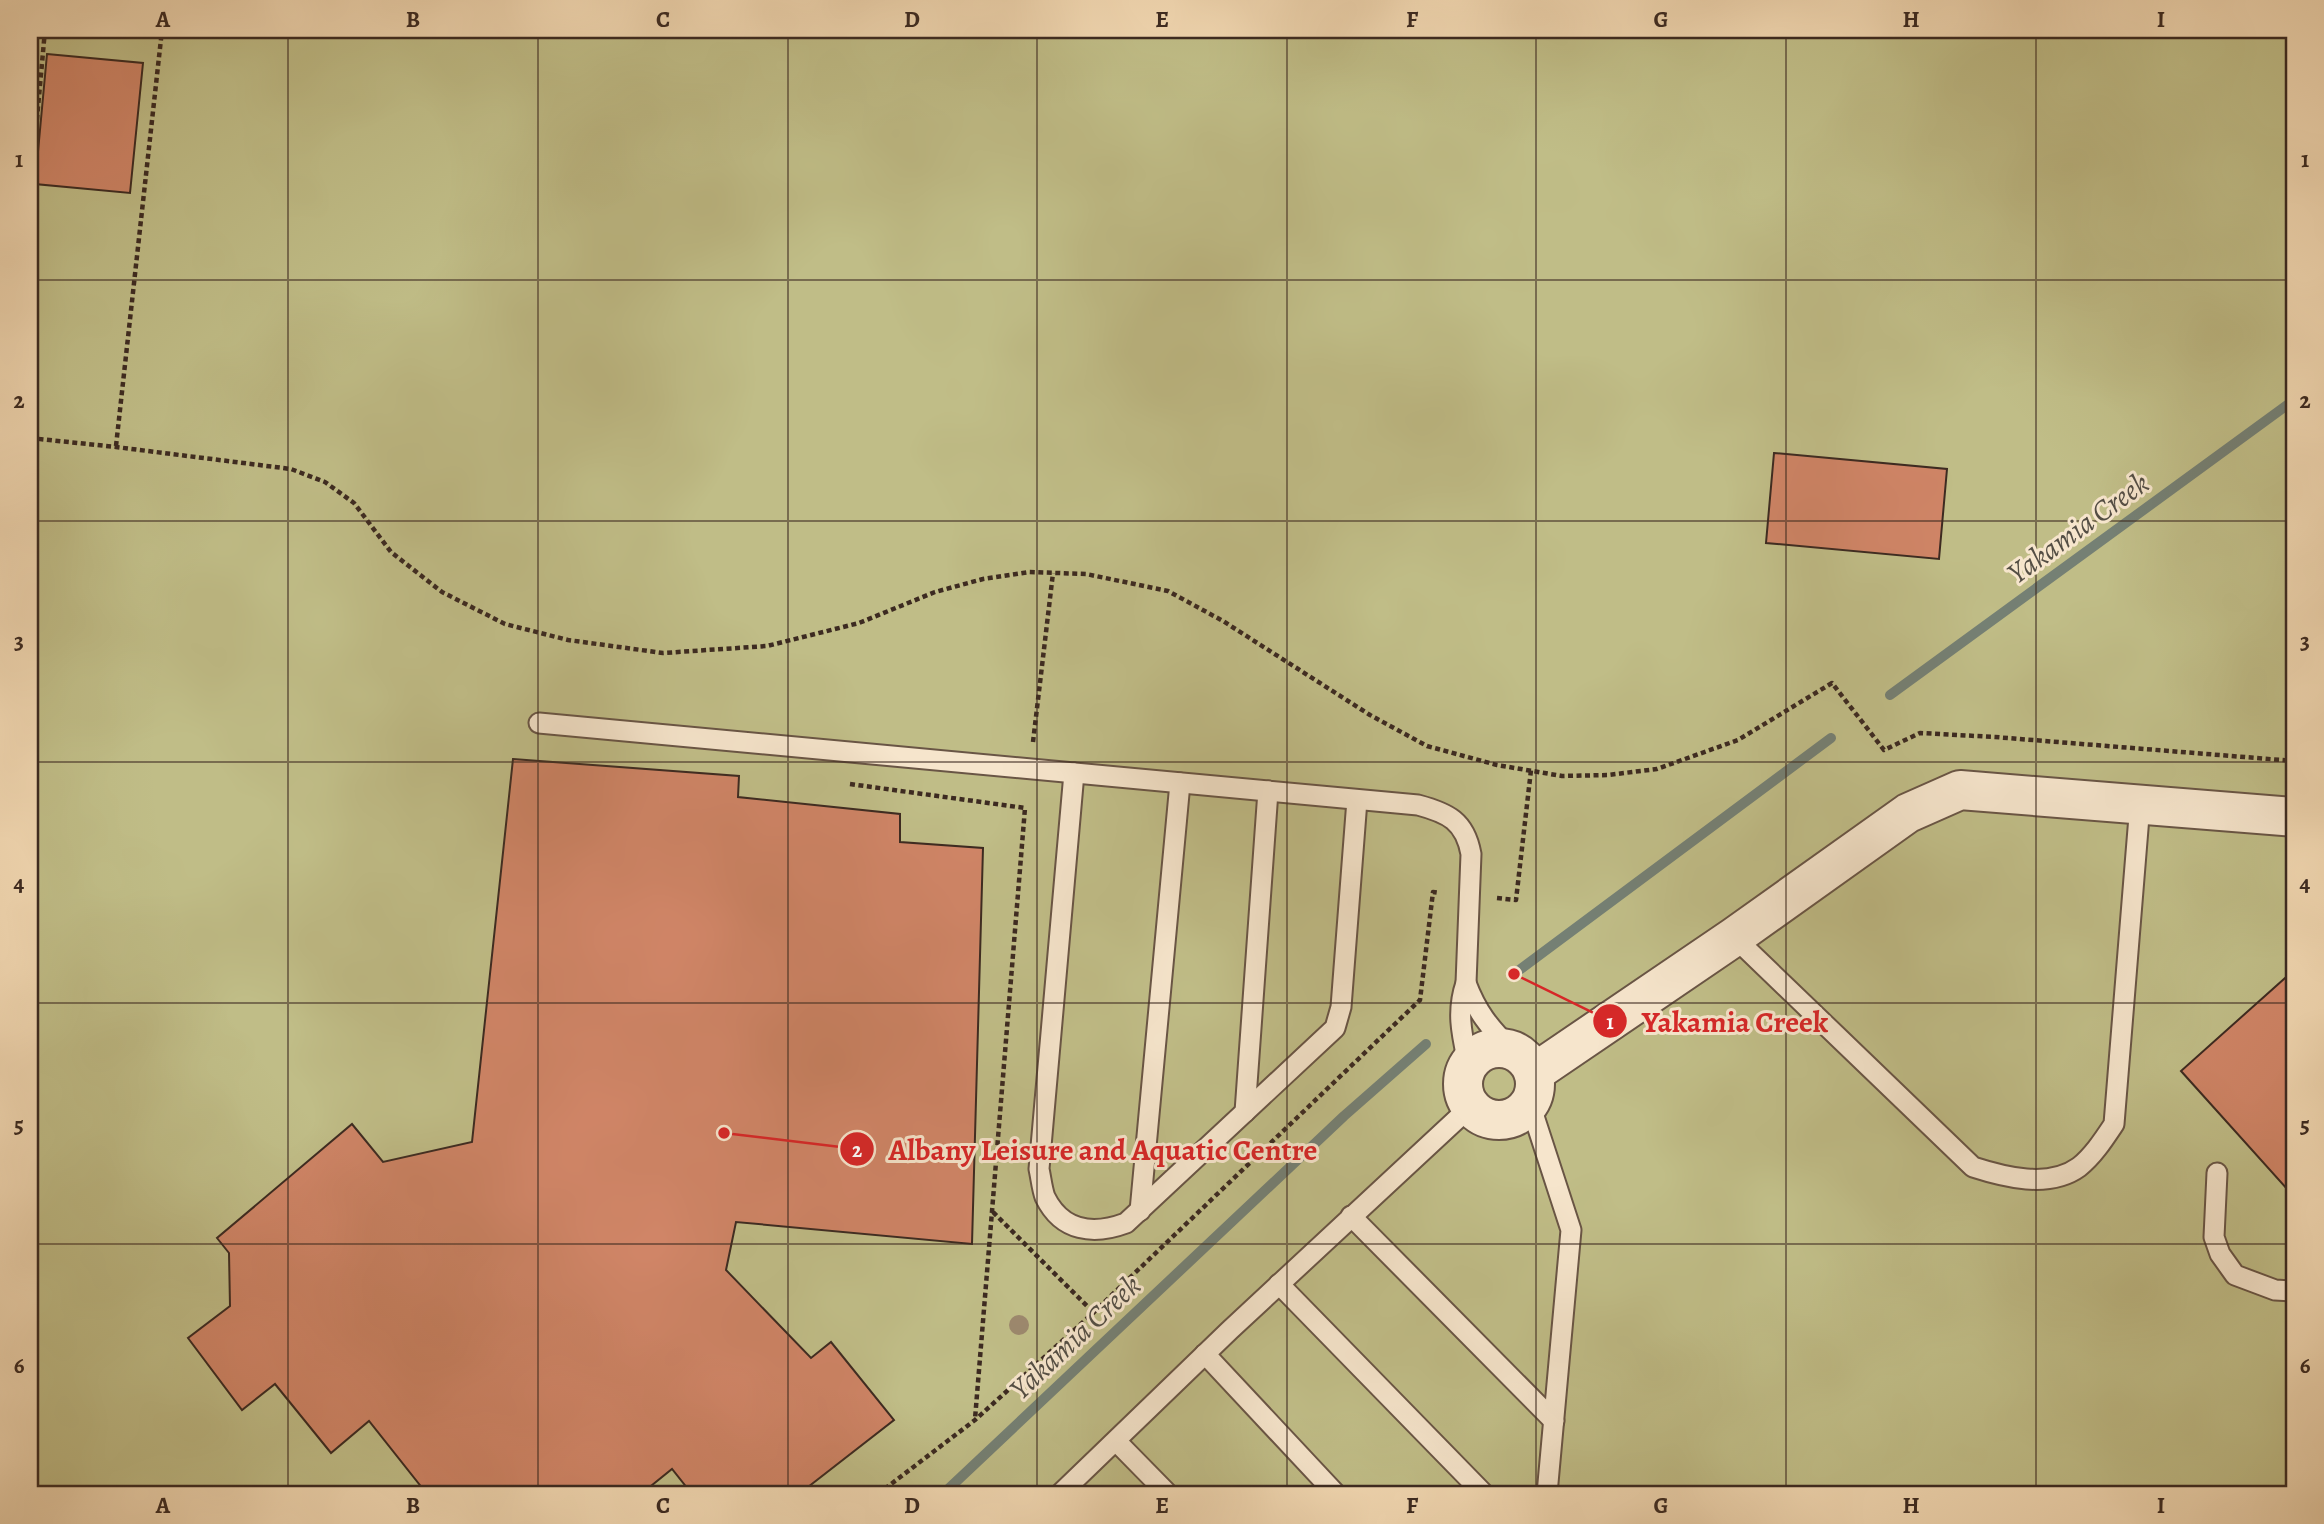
<svg xmlns="http://www.w3.org/2000/svg" width="2324" height="1524" font-family="Alegreya,serif">
<style>
.green{fill:#c0bd87;stroke:#7e7454;stroke-width:2}
.lines{fill:none;stroke-linecap:round;stroke-linejoin:round}
.stream{stroke:#758074;stroke-width:10}
.building{fill:#d08567;stroke:#3c2a21;stroke-width:2}
.lane-casing{stroke:#695545;stroke-width:23}
.street-casing{stroke:#695545;stroke-width:42}
.path{stroke:#3c2a21;stroke-width:4.5;stroke-dasharray:5 3.5;stroke-linecap:butt}
.lane{stroke:#f6e5cc;stroke-width:19}
.street{stroke:#f6e5cc;stroke-width:38}
.tree{fill:#9c886d}
.grid{fill:none;stroke:#3c2a21;stroke-width:2;stroke-opacity:0.55}
.labels{text-anchor:middle;dominant-baseline:central;stroke-width:6;stroke-linejoin:round;paint-order:stroke}
.water-label{font-size:30px;font-style:italic;fill:#544e44;stroke:#f6e5cc}
.leader{fill:none;stroke:#d62828;stroke-width:2.5}
.callout-dot{fill:#d62828;stroke:#f6e5cc;stroke-width:2.5}
.mark-label{font-size:21px;text-anchor:middle;font-weight:bold;fill:#fff}
.callout-label{font-size:30px;text-anchor:middle;font-weight:bold;fill:#d62828;stroke:#f6e5cc;stroke-width:6;stroke-linejoin:round;paint-order:stroke}
.neatline{fill:none;stroke:#3c2a21;stroke-width:2.5}
.grid-label{font-size:23px;text-anchor:middle;font-weight:bold;fill:#3c2a21}
</style>
<rect width="100%" height="100%" fill="#f1d7b1"/>
<filter id="stains"><feTurbulence type="fractalNoise" baseFrequency=".00286" numOctaves="4"/><feColorMatrix values="0 0 0 0 .2 0 0 0 0 .09 0 0 0 0 .02 0 0 0 .5 -.17"/></filter>
<radialGradient id="worn" r=".72"><stop offset=".6" stop-color="#630" stop-opacity="0"/><stop offset="1" stop-color="#630" stop-opacity=".3"/></radialGradient>
<rect class="green" x="30" y="30" width="2264" height="1464"/>
<g class="lines">
<g class="stream">
<path d="M1890,695L2294,400"/>
<path d="M1514,974L1831,738"/>
<path d="M943,1494L1344,1116L1426,1044"/>
</g>
</g>
<g class="building">
<path d="M64,30H148L147,38Z"/>
<path d="M47,54L143,63L130,193L35,184Z"/>
<path d="M1774,453L1947,469L1939,559L1766,543Z"/>
<path d="M513,759L739,776L738,797L900,814V842L983,848L972,1244L736,1222L726,1270L811,1358L831,1342L894,1420L799,1494H692L672,1469L641,1494H427L369,1421L331,1453L275,1384L242,1410L188,1338L230,1306L229,1253L217,1238L352,1124L383,1162L472,1142Z"/>
<path d="M2294,970V1187L2289,1191L2181,1071Z"/>
</g>
<g class="lines">
<g class="lane-casing">
<g id="lane">
<path d="M539,723L1418,805C1448,813 1465,821 1471,854L1466,983C1456,1012 1462,1035 1468,1063"/>
<path d="M1074,773L1039,1169C1041,1178 1042,1189 1045,1197C1062,1232 1094,1235 1126,1223L1335,1028L1341,1007L1357,800"/>
<path d="M1734,937L1973,1167C2004,1177 2049,1189 2079,1167C2093,1156 2104,1139 2114,1124L2140,804"/>
<path d="M1466,983C1477,1012 1489,1027 1511,1049"/>
<path d="M1530,1104L1571,1230L1547,1494"/>
<path d="M1245,1112L1268,791"/>
<path d="M2217,1173L2214,1237L2220,1254L2235,1275L2275,1290L2294,1291"/>
<path d="M1140,1211L1180,783"/>
<path d="M1351,1216L1554,1421"/>
<path d="M1279,1284L1484,1494"/>
<path d="M1205,1354L1336,1494"/>
<path d="M1116,1441L1168,1494"/>
<path d="M1060,1494L1230,1330L1470,1107"/>
</g>
</g>
<g class="street-casing">
<g id="street">
<circle cx="1499" cy="1084" r="36"/>
<path d="M1534,1073L1734,937L1908,813L1960,790L2294,817"/>
</g>
</g>
<g class="path">
<path d="M30,196L45,30"/>
<path d="M30,438L116,447L291,469L325,482L354,503L391,552L442,592L505,624L568,640L663,653L767,646L859,623L935,592L983,579L1029,572L1086,574L1168,591L1223,621L1370,715L1427,746L1497,765L1562,776L1608,775L1657,769L1738,740L1832,683L1884,750L1920,733L1995,737L2294,761"/>
<path d="M116,446L162,30"/>
<path d="M1033,742L1053,573"/>
<path d="M850,784L1025,808L975,1419"/>
<path d="M1497,898L1516,900L1531,770"/>
<path d="M993,1212L1093,1312"/>
<path d="M30,1487L112,1494"/>
<path d="M878,1494L975,1420L1093,1313L1420,1000L1433,892L1440,893"/>
</g>
<use href="#lane" class="lane"/>
<use href="#street" class="street"/>
</g>
<circle class="tree" cx="1019" cy="1325" r="10"/>
<path class="grid" d="M288,30V1494M538,30V1494M788,30V1494M1037,30V1494M1287,30V1494M1536,30V1494M1786,30V1494M2036,30V1494M30,280H2294M30,521H2294M30,762H2294M30,1003H2294M30,1244H2294"/>
<g class="labels">
<g class="water-label">
<text transform="translate(2078 528) rotate(-36)">Yakamia Creek</text>
<text transform="translate(1075 1337) rotate(-43)">Yakamia Creek</text>
</g>
</g>
<path class="leader" d="M1514 974L1610 1021M724 1133L857 1149"/>
<g class="callout-dot">
<circle cx="1514" cy="974" r="7"/>
<circle cx="724" cy="1133" r="7"/>
<circle cx="1610" cy="1021" r="18"/>
<circle cx="857" cy="1149" r="18"/>
</g>
<g class="mark-label">
<text x="1610" y="1029">1</text>
<text x="857" y="1157">2</text>
</g>
<g class="callout-label">
<text x="1735" y="1032">Yakamia Creek</text>
<text x="1103" y="1160">Albany Leisure and Aquatic Centre</text>
</g>
<rect width="2324" height="1524" fill="none" stroke="#f1d7b1" stroke-width="77"/>
<rect x="38" y="38" width="2248" height="1448" class="neatline"/>
<g class="grid-label">
<text x="163" y="27">A</text>
<text x="413" y="27">B</text>
<text x="663" y="27">C</text>
<text x="912" y="27">D</text>
<text x="1162" y="27">E</text>
<text x="1412" y="27">F</text>
<text x="1661" y="27">G</text>
<text x="1911" y="27">H</text>
<text x="2161" y="27">I</text>
<text x="19" y="167">1</text>
<text x="2305" y="167">1</text>
<text x="19" y="408">2</text>
<text x="2305" y="408">2</text>
<text x="19" y="649">3</text>
<text x="2305" y="649">3</text>
<text x="19" y="891">4</text>
<text x="2305" y="891">4</text>
<text x="19" y="1132">5</text>
<text x="2305" y="1132">5</text>
<text x="19" y="1373">6</text>
<text x="2305" y="1373">6</text>
<text x="163" y="1513">A</text>
<text x="413" y="1513">B</text>
<text x="663" y="1513">C</text>
<text x="912" y="1513">D</text>
<text x="1162" y="1513">E</text>
<text x="1412" y="1513">F</text>
<text x="1661" y="1513">G</text>
<text x="1911" y="1513">H</text>
<text x="2161" y="1513">I</text>
</g>
<rect width="100%" height="100%" filter="url(#stains)"/>
<rect width="100%" height="100%" fill="url(#worn)"/>
</svg>
